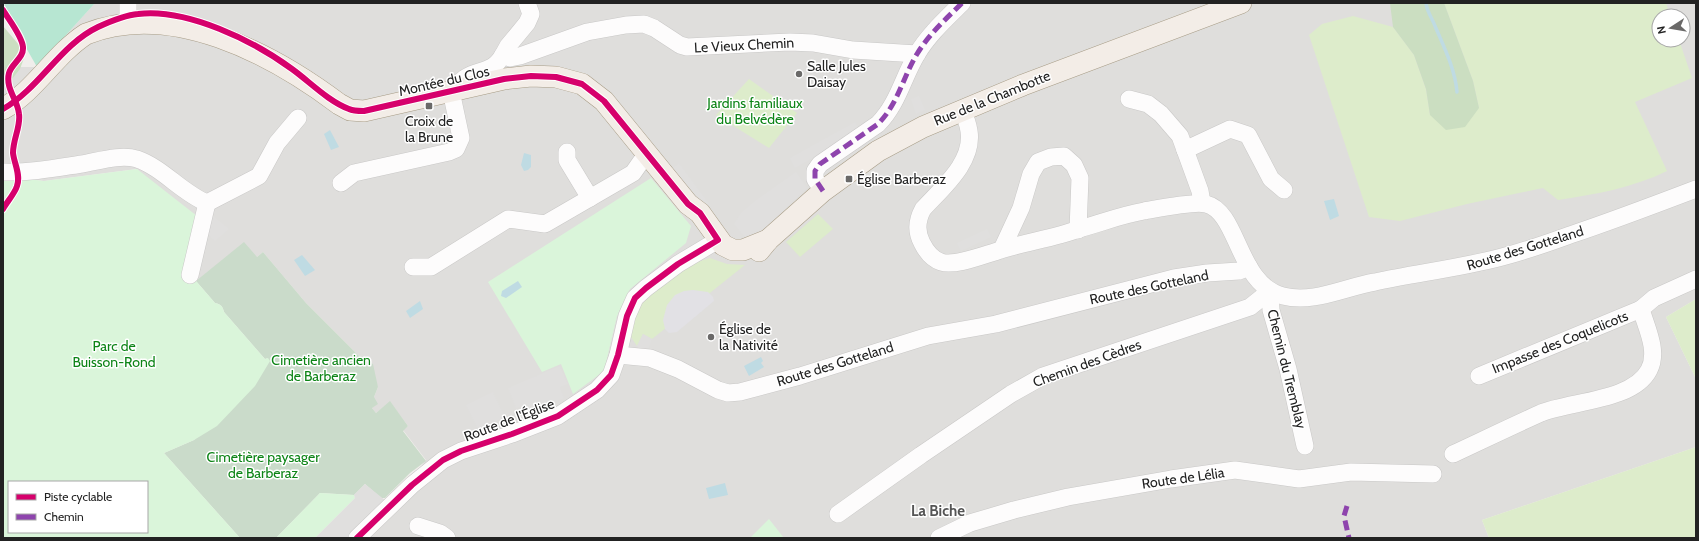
<svg xmlns="http://www.w3.org/2000/svg" width="1699" height="541" font-family="Cabin,sans-serif">
<style>
.residential{fill:#dfdedc;fill-rule:evenodd}
.grass{fill:#ddeccb}
.forest{fill:#cbdec1}
.cemetery{fill:#cadbca}
.park{fill:#daf5da;fill-rule:evenodd}
.pitch{fill:#b7e6d2}
.parking{fill:#e0dfde}
.plaza{fill:#e2e1e5}
.water{fill:#bfdbe3}
.lines{fill:none;stroke-linecap:round;stroke-linejoin:round}
.stream{stroke:#bfdbe3;stroke-width:3.5}
.minor-casing{stroke:#c9c8c7;stroke-width:18}
.major-casing{stroke:#a79c86;stroke-width:22}
.minor{stroke:#fdfcfc;stroke-width:17}
.major{stroke:#f3ede7;stroke-width:21}
.quiet{stroke:#8e44ad;stroke-width:5;stroke-dasharray:10 5;stroke-linecap:butt}
.cycleway-casing{stroke:#fff;stroke-width:8}
.cycleway{stroke:#d6006c;stroke-width:6}
.poi-dot{fill:#6a6968;stroke:#fff;stroke-width:1.5}
.labels{text-anchor:middle;dominant-baseline:central;stroke-width:3;stroke-linejoin:round;paint-order:stroke}
.street-label{font-size:14px;fill:#222;stroke:#fff}
.poi-label{font-size:14px;fill:#222;stroke:#fff;text-anchor:start}
.park-label{font-size:14px;fill:#0c8416;stroke:#fff}
.neighbourhood-label{font-size:15px;font-weight:bold;fill:#555;stroke:#fff}
</style>
<rect width="100%" height="100%" fill="#f0eeeb"/>
<path class="residential" d="M95,3H1696V299L1666,317L1696,379V447L1482,520L1489,538H357L391,505L426,460L403,430L408,426L390,402L376,413L372,408L374,397L378,387L364,361L306,303L263,252L257,257L196,281L137,169L44,181L3,176V67H37ZM1659,16H1683V40H1659Z"/>
<g class="grass">
<path d="M1444,3H1666L1670,16H1659V40H1679L1692,78L1635,102L1667,171C1632,188 1597,194 1558,200L1543,188L1467,204L1400,221L1369,217L1309,35L1322,24L1353,16L1393,27L1414,55L1426,89L1430,115L1479,108L1473,81Z"/>
<path d="M749,79L797,113L769,148L716,115Z"/>
<path d="M818,214L833,229L800,257L786,242Z"/>
<path d="M710,258L727,264L745,265L652,339L643,334L637,346L631,337L630,331L639,306L645,299L686,267L694,263Z"/>
<path d="M1696,299V379L1666,317Z"/>
<path d="M1696,447V538H1489L1482,520Z"/>
</g>
<g class="forest">
<path d="M1390,3H1444L1473,81L1479,108L1465,127L1446,130L1430,115L1426,89L1414,55L1393,27Z"/>
<path d="M3,26L19,45L24,58L20,69L12,79L3,74Z"/>
</g>
<path class="cemetery" d="M244,242L257,257L263,252L306,303L364,361L373,364L378,387L374,397L378,404L372,408L376,413L390,401L408,426L403,431L426,461L410,473L385,498H381L365,484L354,495L320,493L276,538H240L164,453L194,440L268,358L265,359L224,312C223,307 221,304 215,303L196,281Z"/>
<g class="park">
<path d="M137,169L197,216L196,281L215,303C221,304 223,307 224,312L265,359L268,358L270,361L255,386L217,426L194,440L164,453L240,538H3V176L44,181ZM9,482H147V532H9Z"/>
<path d="M651,178L691,226L686,243L630,289L617,316L604,371L573,394L561,364L542,372L488,282Z"/>
<path d="M320,493L354,495L355,498L315,538H276Z"/>
<path d="M769,519L784,538H750Z"/>
</g>
<path class="pitch" d="M4,3H95L37,67L16,30Z"/>
<g class="parking">
<path d="M919,96L925,110L916,114L911,99Z"/>
<path d="M855,122L860,132L795,168L790,158Z"/>
<path d="M679,163L711,206L702,212L670,170Z"/>
<path d="M796,172L807,188L750,243L734,224L741,213L755,201Z"/>
<path d="M213,216L229,229L215,241L205,232L210,226L207,223Z"/>
<path d="M987,229L991,237L961,251L957,243Z"/>
<path d="M643,334L652,339L647,352L639,349L637,346Z"/>
<path d="M560,366L568,384L560,387L564,398L529,412L526,404L516,408L508,388Z"/>
<path d="M493,392L505,417L478,430L466,405Z"/>
<path d="M365,484L391,505L357,538H315L355,498L354,495Z"/>
</g>
<path class="plaza" d="M693,290L708,292L713,297L714,301L677,332L669,333L665,329L663,320L667,305L675,295L684,291Z"/>
<g class="water">
<path d="M330,130L339,147L331,150L324,134Z"/>
<path d="M524,153L531,155V167L528,170L524,171L521,165Z"/>
<path d="M1334,199L1339,216L1330,220L1324,201Z"/>
<path d="M302,255L315,270L305,276L294,260Z"/>
<path d="M518,281L522,287L506,298L501,296L502,291Z"/>
<path d="M420,301L423,309L410,318L406,311Z"/>
<path d="M761,357L763,361L761,363L764,367L749,376L744,366Z"/>
<path d="M725,483L728,495L709,499L706,488Z"/>
</g>
<g class="lines">
<path class="stream" d="M1426,3C1427,12 1432,18 1435,26C1444,47 1455,69 1457,92"/>
<g class="minor-casing">
<g id="minor">
<path d="M128,3V15"/>
<path d="M503,55L508,46L527,23L531,14L527,3"/>
<path d="M1129,99L1148,104L1161,114L1180,136L1200,191L1202,203"/>
<path d="M962,110C965,116 968,124 969,131C974,162 942,188 923,209C917,220 916,232 922,243C926,251 932,259 941,262C955,267 986,254 1001,250C1027,242 1054,238 1079,229C1101,223 1121,215 1144,211C1156,209 1195,201 1206,204C1239,212 1237,284 1283,296C1313,304 1345,287 1375,282C1417,273 1460,268 1502,257C1525,251 1548,243 1570,235C1612,221 1654,205 1696,189"/>
<path d="M1185,150L1230,129L1248,135L1271,179L1284,190"/>
<path d="M567,152V160L590,198"/>
<path d="M3,172C30,173 56,168 82,164C99,161 121,154 137,159C163,168 182,193 207,203L259,176L277,143L298,118"/>
<path d="M341,183L354,173L449,152L456,149L461,138L451,91C455,87 460,82 465,78C480,68 492,74 503,55L510,58L520,56L587,32L626,25L644,24L654,28L680,45L687,47L790,42L813,43L853,50L917,54"/>
<path d="M823,191L815,179V171L820,164L878,124C898,104 903,77 917,54C929,34 946,19 962,3"/>
<path d="M1002,249L1021,208L1031,174L1038,162L1051,157L1064,156L1074,165L1080,178L1078,230"/>
<path d="M413,267H431L508,219L545,224L633,173L647,153"/>
<path d="M190,275L207,203"/>
<path d="M1270,291L1271,310L1288,369L1305,446"/>
<path d="M618,355L650,358L678,369L718,390L728,393L740,392L800,376L928,336L996,324L1174,278L1207,273L1239,271L1249,267"/>
<path d="M1479,376L1641,309"/>
<path d="M1453,454C1483,440 1512,426 1541,413C1571,401 1633,401 1649,370C1659,351 1646,327 1641,309L1654,298L1696,279"/>
<path d="M838,514L921,455L1011,394L1043,376L1250,307L1270,291"/>
<path d="M418,526L440,533L447,538"/>
<path d="M357,538L412,485L443,460L461,451L512,434L558,416L597,390L611,375L618,355L627,316L635,298L646,288L678,264L718,240"/>
<path d="M939,538L970,523L1014,510L1068,497L1171,479L1235,470L1299,479L1351,472L1433,474"/>
</g>
</g>
<g class="major-casing">
<g id="major">
<path d="M3,109C36,90 54,55 86,34C171,0 271,53 339,104L350,110L364,111L504,79L531,76L556,77L582,84L604,101L688,204L700,213L723,245L733,250H743L768,240"/>
<path d="M759,251L768,240L823,191L878,151L923,127L1023,85L1241,3"/>
</g>
</g>
<use href="#minor" class="minor"/>
<use href="#major" class="major"/>
<g class="quiet">
<path d="M823,191L815,179V171L820,164L878,124C898,104 903,77 917,54C929,34 946,19 962,3"/>
<path d="M1347,506L1344,516L1349,538"/>
</g>
<g class="cycleway-casing">
<g id="cycleway">
<path d="M3,10C9,20 22,36 23,47C24,58 12,63 9,73C5,89 18,100 19,114C21,126 13,139 13,153C14,163 21,175 17,186C15,193 7,202 3,209"/>
<path d="M3,109C40,88 60,45 98,27C111,21 125,15 138,14C187,8 254,41 292,69C310,82 328,101 349,109C353,111 359,111 364,111L504,79L531,76L556,77L582,84L604,101L688,204L700,213L718,240L678,264L646,288L635,298L627,316L618,355L611,375L597,390L558,416L512,434L461,451L443,460L412,485L357,538"/>
</g>
</g>
<use href="#cycleway" class="cycleway"/>
</g>
<g class="poi-dot">
<circle cx="799" cy="74" r="4"/>
<rect x="425" y="102" width="8" height="8" rx="2"/>
<rect x="845" y="175" width="8" height="8" rx="2"/>
<circle cx="711" cy="337" r="4"/>
</g>
<g class="labels">
<g class="street-label">
<text transform="translate(744 45) rotate(-3)">Le Vieux Chemin</text>
<text transform="translate(444 81) rotate(-13)">Montée du Clos</text>
<text transform="translate(992 98) rotate(-22)">Rue de la Chambotte</text>
<text transform="translate(1525 248) rotate(-17)">Route des Gotteland</text>
<text transform="translate(1149 287) rotate(-12)">Route des Gotteland</text>
<text transform="translate(1560 342) rotate(-22)">Impasse des Coquelicots</text>
<text transform="translate(1087 363) rotate(-20)">Chemin des Cèdres</text>
<text transform="translate(835 364) rotate(-17)">Route des Gotteland</text>
<text transform="translate(1287 369) rotate(76)">Chemin du Tremblay</text>
<text transform="translate(509 420) rotate(-21)">Route de l'Église</text>
<text transform="translate(1183 478) rotate(-8)">Route de Lélia</text>
</g>
<g class="poi-label">
<text x="807" y="66">Salle Jules<tspan x="807" dy="16">Daisay</tspan></text>
<text x="429" y="121" text-anchor="middle">Croix de<tspan x="429" dy="16">la Brune</tspan></text>
<text x="857" y="179">Église Barberaz</text>
<text x="719" y="329">Église de<tspan x="719" dy="16">la Nativité</tspan></text>
</g>
<g class="park-label">
<text x="755" y="103">Jardins familiaux<tspan x="755" dy="16">du Belvédère</tspan></text>
<text x="114" y="346">Parc de<tspan x="114" dy="16">Buisson-Rond</tspan></text>
<text x="321" y="360">Cimetière ancien<tspan x="321" dy="16">de Barberaz</tspan></text>
<text x="263" y="457">Cimetière paysager<tspan x="263" dy="16">de Barberaz</tspan></text>
</g>
<g class="neighbourhood-label">
<text x="938" y="511">La Biche</text>
</g>
</g>
<rect width="1699" height="541" fill="none" stroke="#222222" stroke-width="8"/>
<rect x="8" y="481" width="140" height="52" fill="#ffffff" stroke="#a7a7a7"/>
<rect x="16" y="494" width="20" height="6" fill="#d6006c" stroke="#a7a7a7"/>
<text x="44" y="501" font-size="12" fill="#222222">Piste cyclable</text>
<rect x="16" y="514" width="20" height="6" fill="#8e44ad" stroke="#a7a7a7"/>
<text x="44" y="521" font-size="12" fill="#222222">Chemin</text>
<g transform="translate(1671 28) rotate(258)"><circle r="19" fill="#ffffff" stroke="#a7a7a7"/>
<path d="M0-3L7 15L0 10L-7 15Z" fill="#6a6968"/>
<text y="-6" font-size="11" font-weight="bold" text-anchor="middle" fill="#222222">N</text>
</g>
</svg>
